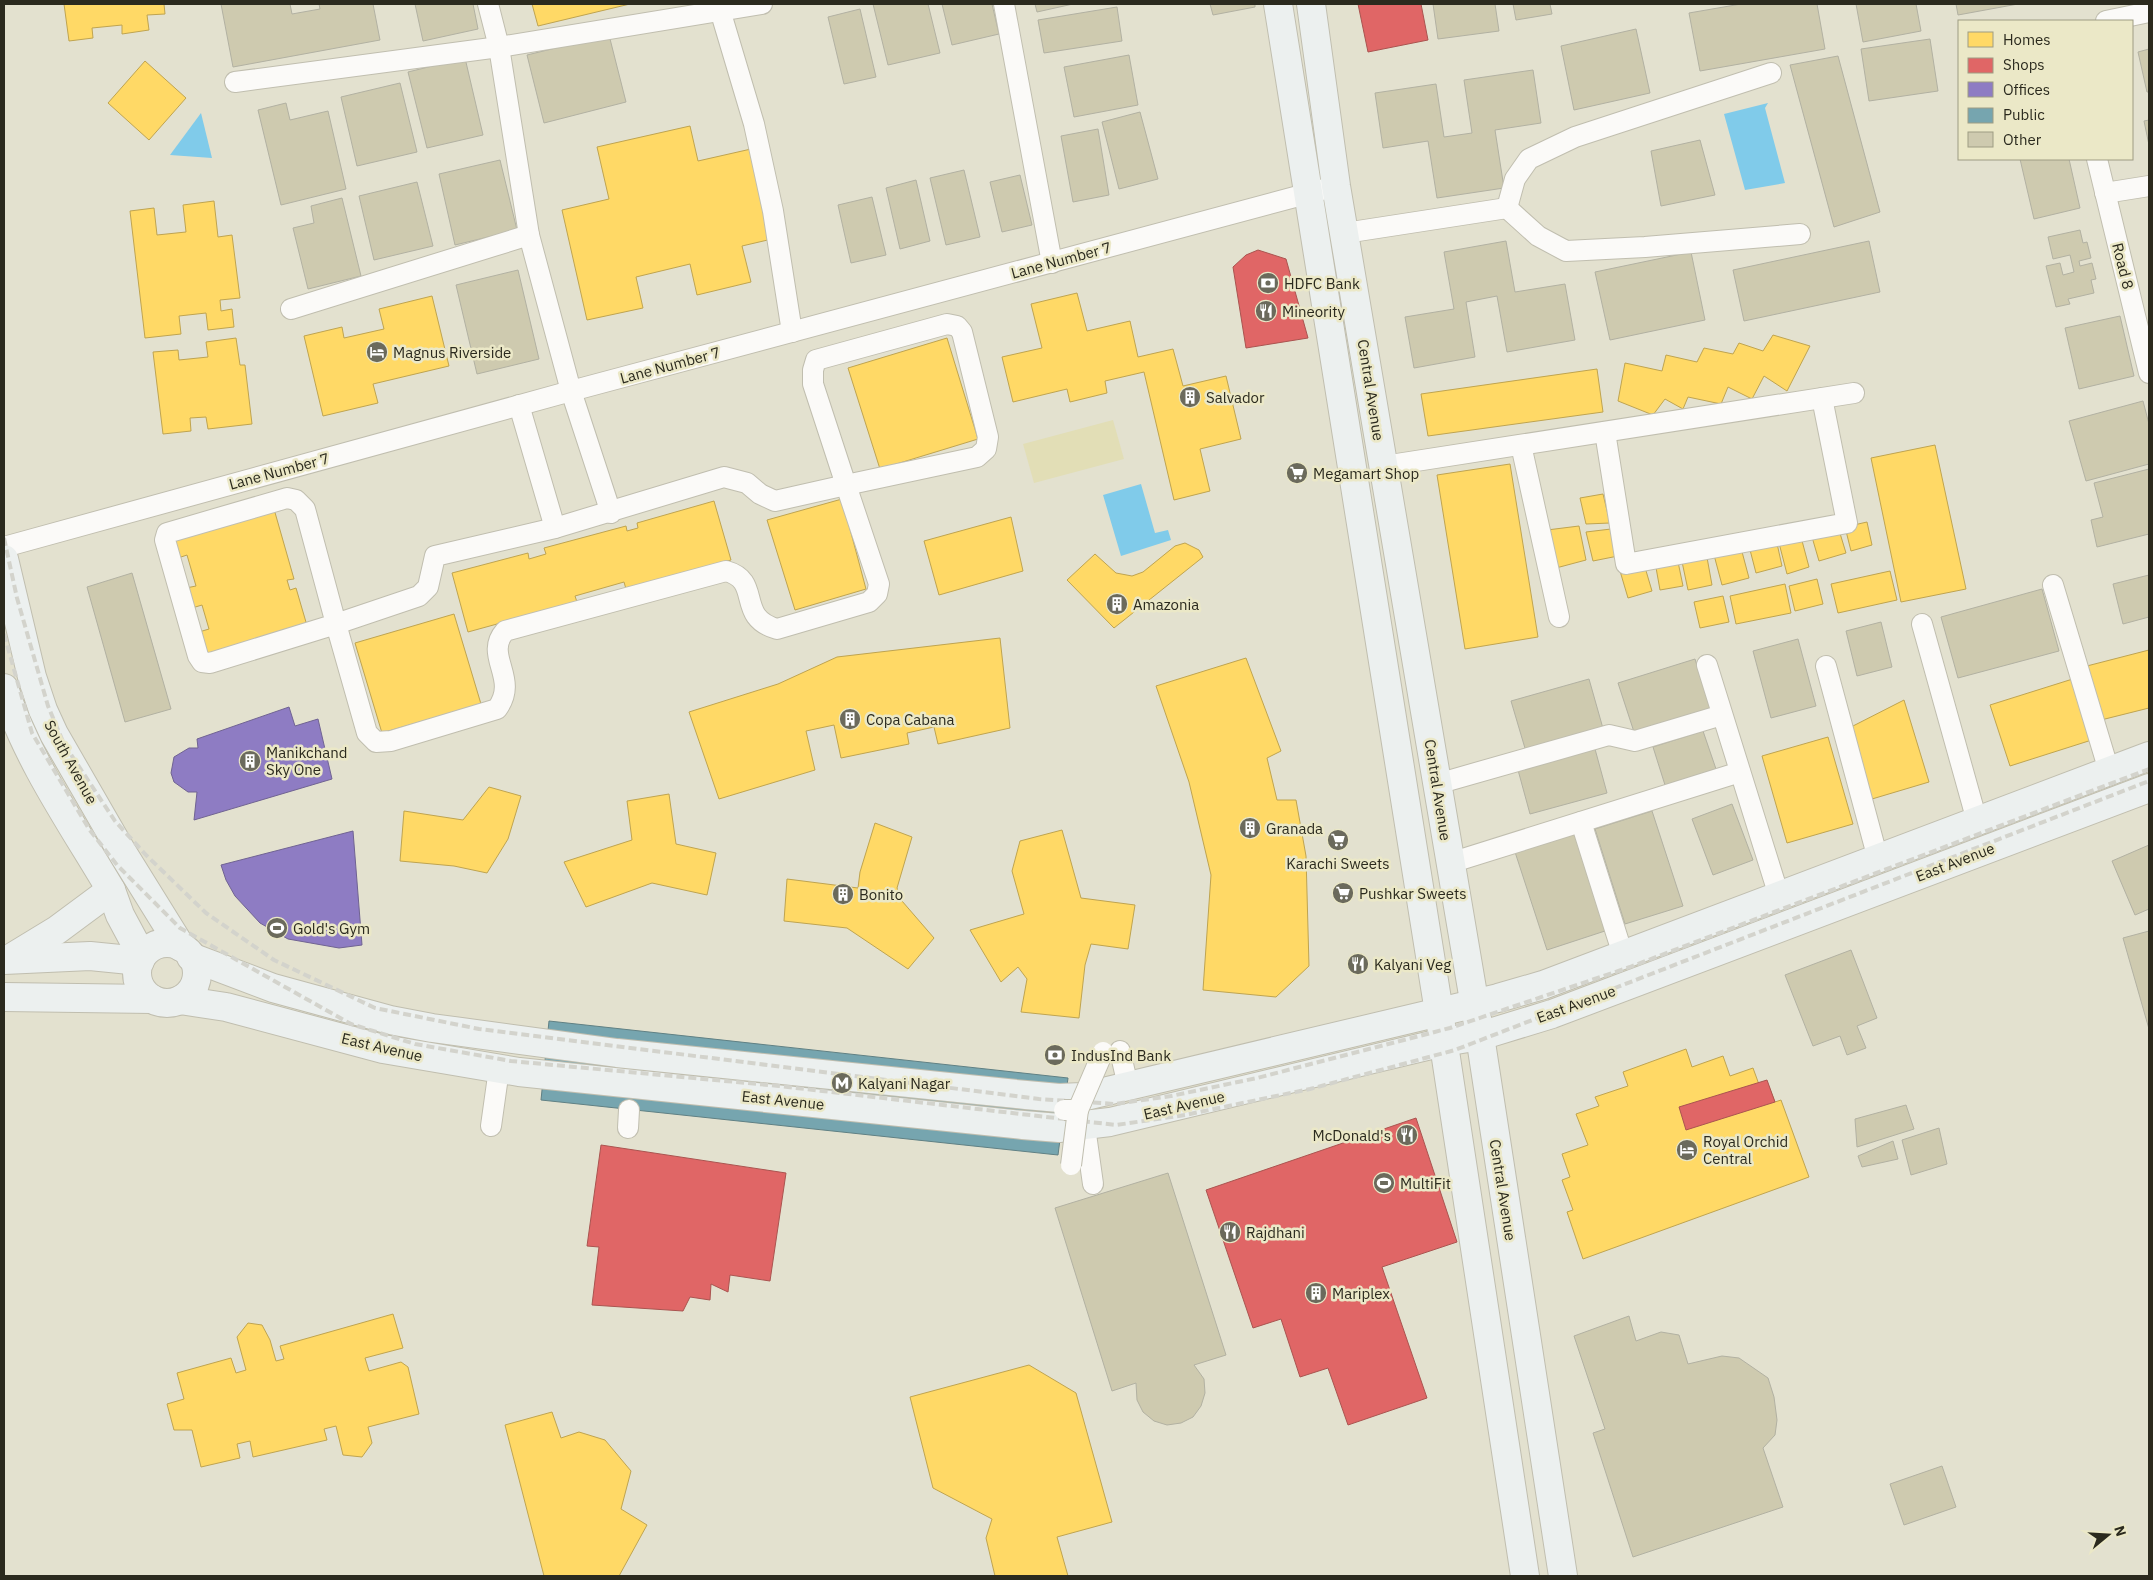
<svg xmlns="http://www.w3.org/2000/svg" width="2153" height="1580" font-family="'IBM Plex Sans',sans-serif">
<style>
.green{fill:#e2deb6}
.water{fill:#80cbea}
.homes{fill:#ffd966;stroke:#bfa450}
.shops{fill:#e06666;stroke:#aa5450}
.offices{fill:#8e7cc3;stroke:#706392}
.public{fill:#76a5af;stroke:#608084}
.building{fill:#cecaaf;stroke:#b2b1a2}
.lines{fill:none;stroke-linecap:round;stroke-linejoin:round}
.street-casing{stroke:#c0beaf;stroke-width:22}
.secondary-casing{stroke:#c0beaf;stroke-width:30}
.street{stroke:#fbfaf8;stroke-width:20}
.secondary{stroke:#ecf0ef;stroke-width:28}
.rail{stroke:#d3d3cc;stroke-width:4;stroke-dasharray:8 4;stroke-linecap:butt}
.street-bridge-casing{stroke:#c0beaf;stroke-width:22;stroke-linecap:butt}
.street-bridge{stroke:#fbfaf8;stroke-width:20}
.labels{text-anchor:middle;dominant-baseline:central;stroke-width:5;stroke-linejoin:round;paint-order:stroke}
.street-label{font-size:15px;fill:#2b2a1e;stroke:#ebe8c7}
.poi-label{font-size:15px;fill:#2b2a1e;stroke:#ebe8c7;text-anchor:start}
</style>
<rect width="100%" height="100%" fill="#e3e1cf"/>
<path class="green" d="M1113,420L1124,459L1034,483L1023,444Z"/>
<g class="water">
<path d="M1768,103L1765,108L1785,183L1745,190L1724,114Z"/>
<path d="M201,113L212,158L170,155Z"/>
<path d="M1141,484L1155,533L1168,530L1171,540L1121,556L1103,495Z"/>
</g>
<g class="homes">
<path d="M64,4H164L165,14L147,15L149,30L122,34V25L92,28L93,38L69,41Z"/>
<path d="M532,4H630L538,26Z"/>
<path d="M145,61L186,98L149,140L108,103Z"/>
<path d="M690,126L698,161L751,149L772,239L742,246L751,282L697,295L690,264L636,277L643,308L587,320L562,210L609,199L597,147Z"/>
<path d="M214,201L218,237L232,235L240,298L220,300L221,311L232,309L234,327L208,330L206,313L179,316L181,334L145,338L130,211L154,208L157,235L186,232L183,205Z"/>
<path d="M1077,293L1087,331L1130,321L1138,357L1173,349L1183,386L1226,376L1241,439L1200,449L1210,491L1174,500L1144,372L1105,381L1107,393L1070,402L1067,389L1013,402L1002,357L1042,348L1031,304Z"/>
<path d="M432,296L449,366L373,384L378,403L323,416L304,336L342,327L344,338L384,329L379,309Z"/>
<path d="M1773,335L1810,346L1787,391L1764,376L1752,399L1728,387L1721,404L1688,397L1683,409L1665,399L1653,415L1618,401L1625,363L1662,371L1666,355L1697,362L1704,348L1733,354L1739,343L1763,351Z"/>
<path d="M236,338L240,365H245L252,424L208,429L206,417L190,418L191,431L163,434L153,352L178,350L179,360L208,357L206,342Z"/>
<path d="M947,338L978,439L880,469L848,368Z"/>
<path d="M1597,369L1603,412L1428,436L1421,394Z"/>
<path d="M1935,445L1966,589L1901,602L1871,458Z"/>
<path d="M1510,464L1538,637L1465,649L1437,475Z"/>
<path d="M1603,494L1610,523L1586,524L1580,498Z"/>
<path d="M842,499L866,589L795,610L767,520Z"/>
<path d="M714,501L731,560L626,589L624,582L575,596L577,602L468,632L452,573L528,553L529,559L546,554L544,548L626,526L627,531L638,528L637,523Z"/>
<path d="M274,509L294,579L287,580L290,590L296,588L308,629L206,658L199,632L209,629L202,605L192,608L186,588L196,586L187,555L178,558L172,538Z"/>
<path d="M1011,517L1023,571L939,595L924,541Z"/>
<path d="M1867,522L1872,545L1851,551L1845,527Z"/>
<path d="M1579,526L1586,560L1556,568L1547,530Z"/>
<path d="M1611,529L1618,556L1593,561L1586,532Z"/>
<path d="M1839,530L1846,553L1819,561L1812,537Z"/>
<path d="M1801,537L1809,567L1787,574L1779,543Z"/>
<path d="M1776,539L1782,566L1756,573L1749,546Z"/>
<path d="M1185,543L1199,550L1203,557L1114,628L1067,580L1095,554L1116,573L1132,576L1143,572L1175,546Z"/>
<path d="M1741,548L1749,578L1722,585L1714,555Z"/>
<path d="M1706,552L1712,585L1688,590L1681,557Z"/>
<path d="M1677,557L1683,586L1660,590L1655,562Z"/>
<path d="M1644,564L1652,591L1628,598L1620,571Z"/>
<path d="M1890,571L1897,600L1838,613L1831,584Z"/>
<path d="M1817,579L1823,604L1795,611L1789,586Z"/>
<path d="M1785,584L1791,613L1736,624L1730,596Z"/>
<path d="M1723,596L1729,622L1700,628L1694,602Z"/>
<path d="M454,614L481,704L382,733L355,643Z"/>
<path d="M1000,638L1010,728L938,744L934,727L907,733L909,744L841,758L834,725L806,731L815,770L719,799L689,712L778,684L837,657Z"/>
<path d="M2149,650V708L2097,721L2083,667Z"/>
<path d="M1246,658L1281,751L1267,758L1277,800H1296L1306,856L1309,966L1276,997L1203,990L1211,875L1189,782L1156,686Z"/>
<path d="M2079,677L2098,738L2010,766L1990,705Z"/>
<path d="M1904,700L1929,782L1872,799L1851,727Z"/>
<path d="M1828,737L1853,824L1787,843L1762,756Z"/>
<path d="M489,787L521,796L508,839L487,873L454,866L400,861L404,811L463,820Z"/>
<path d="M669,794L676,844L716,853L707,895L652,883L586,907L564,862L632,840L627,801Z"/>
<path d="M875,823L912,837L897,888L902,901L934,938L908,969L847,928L784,921L787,879L858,888L860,872Z"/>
<path d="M1062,830L1081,898L1135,905L1128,949L1091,944L1085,965L1079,1018L1021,1012L1027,979L1018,967L1001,982L970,930L1024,914L1012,871L1020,841Z"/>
<path d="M1686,1049L1692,1067L1723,1056L1730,1076L1753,1068L1761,1090L1769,1087L1775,1102L1781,1100L1809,1177L1583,1259L1567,1212L1573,1210L1562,1180L1570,1177L1562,1154L1588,1145L1576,1114L1599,1106L1595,1097L1628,1086L1623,1072Z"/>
<path d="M393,1314L403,1348L365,1358L369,1371L401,1362L408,1367L419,1414L368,1427L372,1443L362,1457L343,1455L336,1426L324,1429L327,1440L253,1457L250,1441L237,1444L240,1458L201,1467L192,1430H174L167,1404L184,1399L177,1373L231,1358L236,1373L246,1370L237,1337L248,1323L262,1325L270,1340L276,1361L284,1359L280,1346Z"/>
<path d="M1029,1365L1076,1393L1112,1522L1057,1537L1068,1576H995L986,1538L992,1519L933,1488L910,1397Z"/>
<path d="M552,1412L561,1438L579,1432L605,1440L631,1471L621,1509L647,1525L619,1576H544L505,1425Z"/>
</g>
<g class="shops">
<path d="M1358,4H1421L1428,40L1368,52Z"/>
<path d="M1258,250L1286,259L1308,338L1246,348L1233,267L1246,255Z"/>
<path d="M1767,1080L1775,1102L1686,1130L1679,1107Z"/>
<path d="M1416,1118L1457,1242L1382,1267L1427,1398L1348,1425L1328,1368L1300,1377L1281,1319L1253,1328L1206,1190Z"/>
<path d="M601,1145L786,1173L770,1281L730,1275L728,1292L711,1284L710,1300L690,1297L683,1311L592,1305L599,1247L587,1246Z"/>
</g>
<g class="offices">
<path d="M289,707L295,726L318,719L332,779L194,820L197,792H188L174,782L171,773L174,757L189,748H198L197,739Z"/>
<path d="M353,831L362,945L339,948L288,939L260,923L235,896L226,880L221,865Z"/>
</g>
<path class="public" d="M549,1021L1068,1078L1058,1155L541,1100Z"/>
<g class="building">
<path d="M221,4H290L292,14L320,9L319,4H373L380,40L233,67Z"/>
<path d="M415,4H473L478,29L423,41Z"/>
<path d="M873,4H928L940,53L888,65Z"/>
<path d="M942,4H992L999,34L952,45Z"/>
<path d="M1035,4H1073L1037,12Z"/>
<path d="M1210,4H1255V7L1213,15Z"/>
<path d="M1433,4H1495L1499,31L1438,39Z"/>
<path d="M1513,4H1550L1552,14L1516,20Z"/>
<path d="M1741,4H1817L1825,49L1700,71L1689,13Z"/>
<path d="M1856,4H1916L1921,31L1863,42Z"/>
<path d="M1956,4H2018L1958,15Z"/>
<path d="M1117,7L1122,41L1044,53L1038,20Z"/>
<path d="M860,9L876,77L844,84L828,17Z"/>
<path d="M1636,29L1650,93L1574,110L1561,46Z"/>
<path d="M609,35L626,102L544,123L527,55Z"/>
<path d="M1930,39L1938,91L1869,101L1861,49Z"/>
<path d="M2149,49V92H2147L2138,52Z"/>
<path d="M1129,55L1138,105L1074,117L1064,67Z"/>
<path d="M1838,56L1880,212L1834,227L1790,65Z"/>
<path d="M465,58L483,135L427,148L408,72Z"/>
<path d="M1533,70L1541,123L1495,130L1504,188L1437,198L1428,141L1383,148L1375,93L1436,84L1444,137L1472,133L1464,80Z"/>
<path d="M400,83L417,152L357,166L341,97Z"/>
<path d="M286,103L290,120L328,111L346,189L281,205L258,110Z"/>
<path d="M1140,112L1158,179L1119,189L1102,122Z"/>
<path d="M2149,120V145L2144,121Z"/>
<path d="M1098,129L1109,195L1073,202L1061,136Z"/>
<path d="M1700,140L1715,195L1661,206L1651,151Z"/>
<path d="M2020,159H2069L2080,208L2034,219Z"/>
<path d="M500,160L517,230L455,245L439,174Z"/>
<path d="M964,170L980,237L946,245L930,178Z"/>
<path d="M1020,175L1032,225L1002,232L990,182Z"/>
<path d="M916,180L930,241L900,249L886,188Z"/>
<path d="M417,182L433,246L374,260L359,196Z"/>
<path d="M872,197L886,255L851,263L838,205Z"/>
<path d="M342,198L361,276L308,289L293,228L314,223L311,206Z"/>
<path d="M2080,230L2083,243L2087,242L2091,258L2079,261L2080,266L2092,263L2096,279L2091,280L2094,293L2068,299L2070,304L2056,307L2046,266L2060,263L2063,275L2074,272L2070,255L2053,259L2048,237Z"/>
<path d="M1506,241L1515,292L1565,284L1575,340L1507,352L1497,296L1466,302L1475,357L1414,368L1405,317L1454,309L1444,252Z"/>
<path d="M1869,241L1880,292L1744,321L1733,270Z"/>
<path d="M1691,252L1705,320L1610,340L1595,272Z"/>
<path d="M518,270L539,359L477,374L456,285Z"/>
<path d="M2120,316L2134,376L2079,389L2065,328Z"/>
<path d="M2143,401L2149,424V464L2086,481L2069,421Z"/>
<path d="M2149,469V534L2097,547L2091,520L2103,517L2094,483Z"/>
<path d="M132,573L171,709L125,722L87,587Z"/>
<path d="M2149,575V617L2123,624L2113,584Z"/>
<path d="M2042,589L2059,651L1958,678L1941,617Z"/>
<path d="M1881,622L1892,667L1857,676L1846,631Z"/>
<path d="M1798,639L1816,706L1771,718L1753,651Z"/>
<path d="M1695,659L1711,711L1635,735L1618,683Z"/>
<path d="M1589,679L1604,732L1527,755L1511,701Z"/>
<path d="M1703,731L1716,769L1665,785L1653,747Z"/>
<path d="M1595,749L1607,793L1530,814L1518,770Z"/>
<path d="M1732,804L1753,860L1713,875L1692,819Z"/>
<path d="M1652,811L1683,906L1625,924L1595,829Z"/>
<path d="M1577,832L1608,930L1547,950L1515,852Z"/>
<path d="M2149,845V909L2135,915L2112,861Z"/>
<path d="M2149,931V1029L2123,938Z"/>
<path d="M1851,950L1877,1018L1857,1026L1866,1048L1847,1055L1840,1036L1813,1046L1785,975Z"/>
<path d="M1906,1105L1914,1129L1857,1147L1855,1119Z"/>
<path d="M1939,1128L1947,1164L1911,1175L1902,1140Z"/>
<path d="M1893,1141L1898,1159L1862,1167L1858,1156Z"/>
<path d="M1168,1173L1226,1355L1194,1365L1204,1379L1205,1393L1201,1406L1193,1417L1181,1423L1167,1425L1154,1421L1143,1412L1137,1400L1136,1383L1112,1391L1055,1208Z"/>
<path d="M1629,1316L1636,1341L1661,1332L1679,1335L1688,1364L1722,1356L1739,1358L1768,1378L1774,1397L1777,1420L1775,1435L1763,1448L1783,1507L1633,1557L1593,1433L1605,1429L1574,1336Z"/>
<path d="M1942,1466L1956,1507L1904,1525L1890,1484Z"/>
</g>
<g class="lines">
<g class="street-casing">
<g id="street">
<path d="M488,4L499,47L529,235L571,391L611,513"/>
<path d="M1004,4L1052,263"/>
<path d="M720,10L754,124L773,211L792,332"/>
<path d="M2106,21L2149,12"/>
<path d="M235,82L499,47L762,4"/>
<path d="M2097,159L2149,373"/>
<path d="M2105,193L2149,186"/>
<path d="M1507,208L1515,179L1529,159L1575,137L1771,73"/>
<path d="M1507,208L1538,236L1566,251L1645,247L1800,234"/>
<path d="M1345,233L1507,208"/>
<path d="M291,309L529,235"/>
<path d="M519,405L555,528"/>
<path d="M1605,432L1626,564L1847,523L1822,398"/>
<path d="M1521,445L1559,617"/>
<path d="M1384,466L1854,393"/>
<path d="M555,528L435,556L428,587L419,596L336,624L305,509L296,500L287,498L167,533L165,540L198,656L202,662L210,663L336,624L367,733L376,742L391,741L497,709C520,678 483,656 505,631L726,571C763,581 735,617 777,629L869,602L877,594L879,584L846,485L977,457L986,449L988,437L962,332L957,326L947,324L816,360L813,370V384L846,485L775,501L760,494L747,483L724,477L555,528"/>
<path d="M4,547L571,391L1336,186"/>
<path d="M2053,585L2109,771"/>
<path d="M1922,624L1977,821"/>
<path d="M1707,665L1779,896"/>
<path d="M1826,666L1878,859"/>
<path d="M1437,784L1609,735L1635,741L1722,715"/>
<path d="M1581,822L1623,955"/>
<path d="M1450,863L1740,772"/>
<path d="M1120,1051L1128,1086"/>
<path d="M491,1126L499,1069"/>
<path d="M1085,1127L1093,1184"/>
<path d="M628,1128L629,1110"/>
</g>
</g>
<g class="secondary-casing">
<g id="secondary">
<path d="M1278,4L1439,1012L1525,1576"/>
<path d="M1311,4L1336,186L1480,1036L1563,1576"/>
<path d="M4,559L32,677L43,710L54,734L122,852L181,947"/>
<path d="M4,688C27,760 72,824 111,890L120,915L142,956"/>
<circle cx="167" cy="973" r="30"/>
<path d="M191,957L273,988L390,1020L432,1028L617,1053L1026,1095L1059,1098L1082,1097L1498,998L1543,985L2149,756"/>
<path d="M11,958L57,930L111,890"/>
<path d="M4,960L90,956L140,961"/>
<path d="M4,997L152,999"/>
<path d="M180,1000L226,1007L383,1049L519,1072L1023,1125L1059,1128L1110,1122L1444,1042L1480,1036L1552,1014L2149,788"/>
</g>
</g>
<use href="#street" class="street"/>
<use href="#secondary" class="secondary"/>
<g class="rail">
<path d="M4,538L17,598L48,706L64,744L115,821L146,855L206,913L274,960L375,1008L479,1029L1039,1099L1115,1104L1171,1096L1257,1078L1450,1028L1630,967L2149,769"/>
<path d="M4,634L32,733L89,829L117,865L180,928L351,1024L415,1044L511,1061L779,1086L1116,1125L1185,1115L1310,1089L1455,1050L2149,781"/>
</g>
<g class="street-bridge-casing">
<g id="street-bridge">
<path d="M1064,1110H1078L1103,1052"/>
<path d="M1071,1165L1078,1110"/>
</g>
</g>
<use href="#street-bridge" class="street-bridge"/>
</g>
<defs>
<g id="bank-disc" transform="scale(1.125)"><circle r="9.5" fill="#6b6a5c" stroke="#ebe8c7"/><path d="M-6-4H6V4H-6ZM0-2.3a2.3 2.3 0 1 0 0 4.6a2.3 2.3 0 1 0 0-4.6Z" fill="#fff"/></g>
<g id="restaurant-disc" transform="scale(1.125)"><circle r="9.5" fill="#6b6a5c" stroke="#ebe8c7"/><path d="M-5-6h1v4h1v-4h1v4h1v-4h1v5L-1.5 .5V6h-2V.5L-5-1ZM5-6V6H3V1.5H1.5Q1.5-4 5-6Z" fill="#fff"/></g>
<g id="hotel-disc" transform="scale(1.125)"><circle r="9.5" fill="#6b6a5c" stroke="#ebe8c7"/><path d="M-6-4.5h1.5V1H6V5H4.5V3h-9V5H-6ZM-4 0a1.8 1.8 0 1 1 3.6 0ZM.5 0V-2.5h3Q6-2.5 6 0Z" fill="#fff"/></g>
<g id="building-disc" transform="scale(1.125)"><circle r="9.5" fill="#6b6a5c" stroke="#ebe8c7"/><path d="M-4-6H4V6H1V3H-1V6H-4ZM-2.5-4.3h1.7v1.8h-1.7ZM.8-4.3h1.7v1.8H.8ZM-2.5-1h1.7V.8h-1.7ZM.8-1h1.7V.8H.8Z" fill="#fff"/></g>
<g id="supermarket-disc" transform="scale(1.125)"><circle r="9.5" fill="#6b6a5c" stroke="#ebe8c7"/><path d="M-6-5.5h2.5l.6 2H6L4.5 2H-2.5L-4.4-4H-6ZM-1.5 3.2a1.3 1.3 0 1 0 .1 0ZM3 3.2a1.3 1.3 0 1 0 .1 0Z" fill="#fff"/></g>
<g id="stadium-disc" transform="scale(1.125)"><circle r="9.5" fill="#6b6a5c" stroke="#ebe8c7"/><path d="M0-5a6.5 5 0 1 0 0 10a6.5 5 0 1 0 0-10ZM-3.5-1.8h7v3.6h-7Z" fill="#fff"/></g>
<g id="metro-disc" transform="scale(1.125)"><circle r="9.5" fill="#6b6a5c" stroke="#ebe8c7"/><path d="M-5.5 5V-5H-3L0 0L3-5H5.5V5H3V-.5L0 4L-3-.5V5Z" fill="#fff"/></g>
</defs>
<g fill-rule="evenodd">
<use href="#bank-disc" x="1268" y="283"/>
<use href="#restaurant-disc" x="1266" y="311"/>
<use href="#hotel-disc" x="377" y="352"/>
<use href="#building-disc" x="1190" y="397"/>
<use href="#supermarket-disc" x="1297" y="473"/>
<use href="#building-disc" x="1117" y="604"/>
<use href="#building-disc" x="850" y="719"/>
<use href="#building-disc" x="250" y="761"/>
<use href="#building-disc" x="1250" y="828"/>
<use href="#supermarket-disc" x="1338" y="840"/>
<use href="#supermarket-disc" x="1343" y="893"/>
<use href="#building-disc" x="843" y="894"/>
<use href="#stadium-disc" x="277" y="928"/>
<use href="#restaurant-disc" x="1358" y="964"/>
<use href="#bank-disc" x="1055" y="1055"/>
<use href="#metro-disc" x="842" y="1083"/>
<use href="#restaurant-disc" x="1407" y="1135"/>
<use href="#hotel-disc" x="1687" y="1150"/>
<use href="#stadium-disc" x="1384" y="1183"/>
<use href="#restaurant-disc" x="1230" y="1232"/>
<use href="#building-disc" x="1316" y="1293"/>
</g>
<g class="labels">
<g class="street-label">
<text transform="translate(1061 260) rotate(-15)">Lane Number 7</text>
<text transform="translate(2123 266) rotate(76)">Road 8</text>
<text transform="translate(670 365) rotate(-15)">Lane Number 7</text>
<text transform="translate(1371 390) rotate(81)">Central Avenue</text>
<text transform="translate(279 471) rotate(-15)">Lane Number 7</text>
<text transform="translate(71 762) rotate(61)">South Avenue</text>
<text transform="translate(1438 790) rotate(81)">Central Avenue</text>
<text transform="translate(1955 862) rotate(-21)">East Avenue</text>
<text transform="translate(1576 1004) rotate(-20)">East Avenue</text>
<text transform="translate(382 1047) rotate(13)">East Avenue</text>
<text transform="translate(783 1100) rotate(6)">East Avenue</text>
<text transform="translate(1184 1105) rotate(-13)">East Avenue</text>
<text transform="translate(1503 1190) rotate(81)">Central Avenue</text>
</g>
<g class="poi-label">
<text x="1284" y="283">HDFC Bank</text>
<text x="1282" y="311">Mineority</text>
<text x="393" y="352">Magnus Riverside</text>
<text x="1206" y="397">Salvador</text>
<text x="1313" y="473">Megamart Shop</text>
<text x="1133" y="604">Amazonia</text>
<text x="866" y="719">Copa Cabana</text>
<text x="266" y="752">Manikchand<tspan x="266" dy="17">Sky One</tspan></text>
<text x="1266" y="828">Granada</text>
<text x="1338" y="863" text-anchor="middle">Karachi Sweets</text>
<text x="1359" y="893">Pushkar Sweets</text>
<text x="859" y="894">Bonito</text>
<text x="293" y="928">Gold's Gym</text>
<text x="1374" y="964">Kalyani Veg</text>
<text x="1071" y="1055">IndusInd Bank</text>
<text x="858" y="1083">Kalyani Nagar</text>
<text x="1391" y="1135" text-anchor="end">McDonald's</text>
<text x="1703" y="1141">Royal Orchid<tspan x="1703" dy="17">Central</tspan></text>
<text x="1400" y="1183">MultiFit</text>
<text x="1246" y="1232">Rajdhani</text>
<text x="1332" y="1293">Mariplex</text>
</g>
</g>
<rect width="2153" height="1580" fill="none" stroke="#2b2a1e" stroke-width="10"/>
<rect x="1958" y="20" width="175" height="140" fill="#ebe8c7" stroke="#9e9c83"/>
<rect x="1968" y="32" width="25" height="15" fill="#ffd966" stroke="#9e9c83"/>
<text x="2003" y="45" font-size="15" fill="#2b2a1e">Homes</text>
<rect x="1968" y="58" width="25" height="15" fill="#e06666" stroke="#9e9c83"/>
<text x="2003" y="70" font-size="15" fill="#2b2a1e">Shops</text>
<rect x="1968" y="82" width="25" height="15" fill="#8e7cc3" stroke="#9e9c83"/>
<text x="2003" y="95" font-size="15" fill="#2b2a1e">Offices</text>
<rect x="1968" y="108" width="25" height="15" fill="#76a5af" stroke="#9e9c83"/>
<text x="2003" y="120" font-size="15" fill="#2b2a1e">Public</text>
<rect x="1968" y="132" width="25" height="15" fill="#cecaaf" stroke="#9e9c83"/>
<text x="2003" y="145" font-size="15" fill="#2b2a1e">Other</text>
<g transform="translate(2108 1535) rotate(72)" stroke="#ebe8c7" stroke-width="4" paint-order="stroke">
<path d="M0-4L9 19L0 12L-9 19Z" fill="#2b2a1e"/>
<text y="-8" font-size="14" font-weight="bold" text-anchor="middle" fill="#2b2a1e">N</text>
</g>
</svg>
